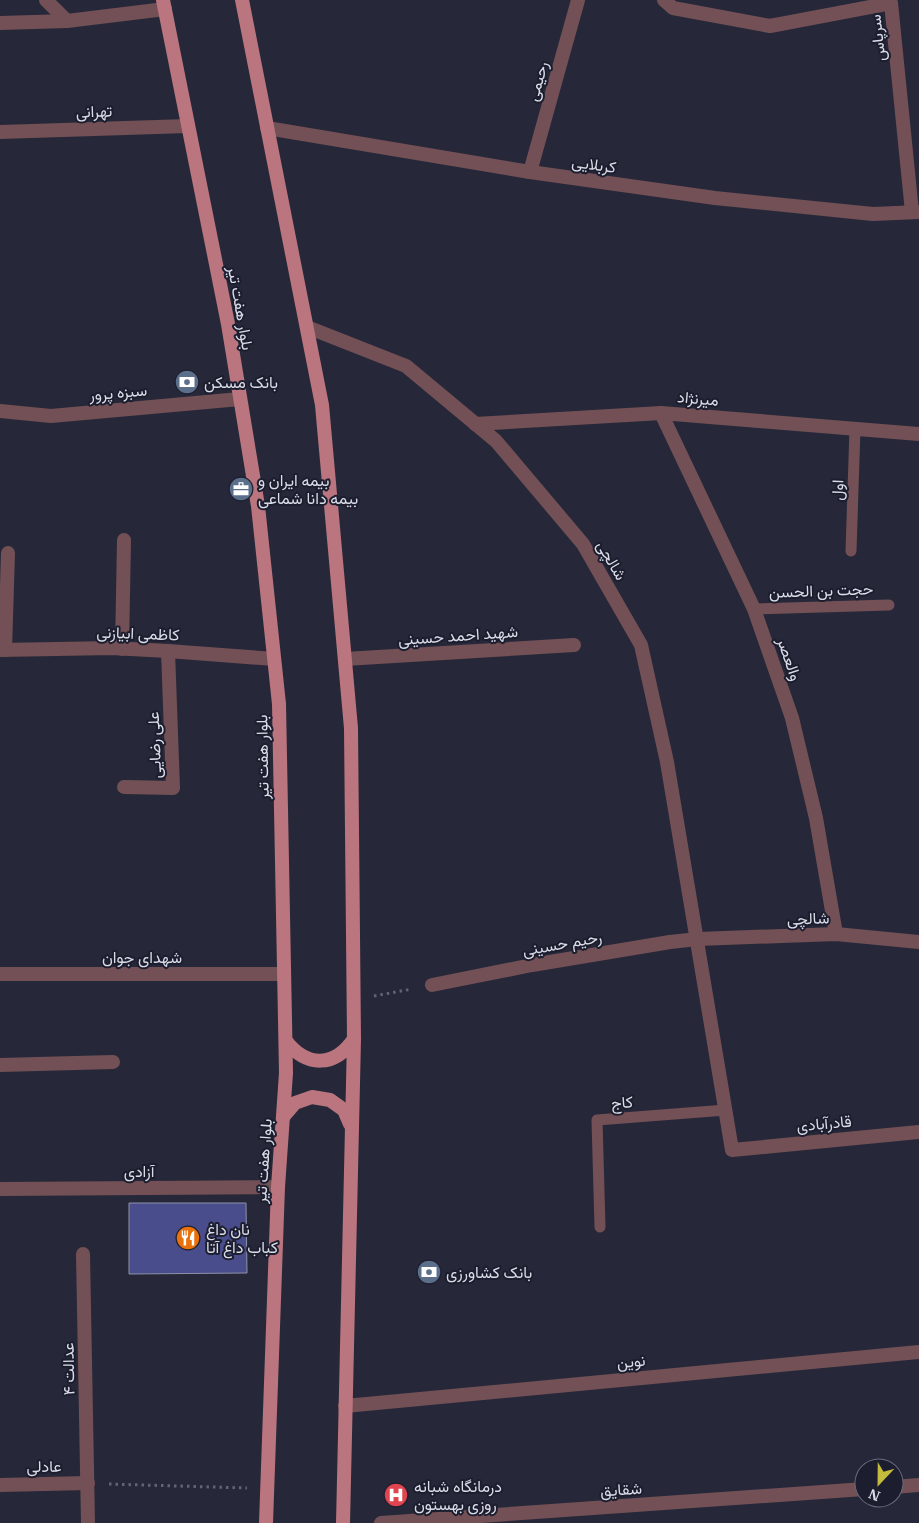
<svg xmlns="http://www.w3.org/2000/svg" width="919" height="1523" font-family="'IBM Plex Serif',Vazirmatn,serif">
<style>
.building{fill:#494d8c;stroke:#8e91a7}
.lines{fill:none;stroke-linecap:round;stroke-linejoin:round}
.path{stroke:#626474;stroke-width:3;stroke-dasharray:2.5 4;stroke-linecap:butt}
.service{stroke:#735055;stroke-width:11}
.minor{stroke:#735055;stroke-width:14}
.tertiary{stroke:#735055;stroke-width:14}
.primary{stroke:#ba757f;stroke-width:14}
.labels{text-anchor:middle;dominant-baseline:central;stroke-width:4;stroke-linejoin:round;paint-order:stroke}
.street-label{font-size:16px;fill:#dadce8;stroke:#1c1e2f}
.poi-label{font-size:16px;fill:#dadce8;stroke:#1c1e2f;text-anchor:start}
</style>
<rect width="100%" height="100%" fill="#262839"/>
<path class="building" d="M129,1203H246L247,1273L129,1274Z"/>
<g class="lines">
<g class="path">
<path d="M374,996L412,989"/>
<path d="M109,1484L247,1488"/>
</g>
<g class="service">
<path d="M851,551L855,429"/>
<path d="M754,609L889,605"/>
<path d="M600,1227L597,1120L726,1110"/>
</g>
<g class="minor">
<path d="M46,0L67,21"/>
<path d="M664,0L673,8L770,26L891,3L912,212"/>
<path d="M0,23L67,21L165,9"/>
<path d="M0,132L188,126"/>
<path d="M530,172L578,0"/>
<path d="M307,327L406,366L496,441L583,544L641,645L667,762L732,1150L919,1132"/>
<path d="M0,411L51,416L240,399"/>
<path d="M661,413L754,609L792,718L816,818L836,934"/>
<path d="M475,424L661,413L919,434"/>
<path d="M122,649L124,540"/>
<path d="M0,650L112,648L168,651L274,659"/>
<path d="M5,650L8,553"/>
<path d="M345,659L574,645"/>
<path d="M124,787L173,788L168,651"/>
<path d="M0,974H284"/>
<path d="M432,985L532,965L670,942L698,939L836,934L919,942"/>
<path d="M0,1065L113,1062"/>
<path d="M0,1189L278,1187"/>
<path d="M83,1254L88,1523"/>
<path d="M345,1406L919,1352"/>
<path d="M0,1485L88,1483"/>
<path d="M894,1487L919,1485"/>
<path d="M381,1523L864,1489"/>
</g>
<path class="tertiary" d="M267,128L530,172L715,198L873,214L919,212"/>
<g class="primary">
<path d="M163,0L228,324L258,506L279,704L286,1073L278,1187L266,1523"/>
<path d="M242,0L322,405L351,728L354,1039L343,1523"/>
<path d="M286,1041C307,1068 335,1067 354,1039"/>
<path d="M283,1117L295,1103L312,1097L330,1100L344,1110L350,1124"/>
</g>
</g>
<defs>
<g id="bank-disc" transform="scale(1.25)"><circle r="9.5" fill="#5c6f8a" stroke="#1c1e2f"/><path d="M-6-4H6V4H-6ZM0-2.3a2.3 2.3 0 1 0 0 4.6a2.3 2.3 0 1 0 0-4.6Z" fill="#fff"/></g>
<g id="office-disc" transform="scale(1.25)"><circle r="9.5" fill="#5c6f8a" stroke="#1c1e2f"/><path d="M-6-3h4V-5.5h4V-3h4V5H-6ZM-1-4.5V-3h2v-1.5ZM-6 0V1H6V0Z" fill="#fff"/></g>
<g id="restaurant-disc" transform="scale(1.25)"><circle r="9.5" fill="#e8710a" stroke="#1c1e2f"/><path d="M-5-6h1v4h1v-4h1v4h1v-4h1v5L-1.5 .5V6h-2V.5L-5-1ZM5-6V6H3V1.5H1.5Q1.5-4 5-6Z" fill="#fff"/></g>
<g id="hospital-disc" transform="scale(1.25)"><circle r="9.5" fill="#e0444e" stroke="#1c1e2f"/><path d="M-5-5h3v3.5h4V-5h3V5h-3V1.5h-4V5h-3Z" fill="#fff"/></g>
</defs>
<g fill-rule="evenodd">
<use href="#bank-disc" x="187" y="382"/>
<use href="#office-disc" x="241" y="489"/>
<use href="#restaurant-disc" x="188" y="1238"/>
<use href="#bank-disc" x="429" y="1272"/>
<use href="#hospital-disc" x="396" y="1495"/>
</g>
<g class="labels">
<g class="street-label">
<text transform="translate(877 38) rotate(-96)">سرپاس</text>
<text transform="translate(537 81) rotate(-74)">رحیمی</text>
<text transform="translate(94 111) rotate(-2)">تهرانی</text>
<text transform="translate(594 164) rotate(8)">کربلایی</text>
<text transform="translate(241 308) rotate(80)">بلوار هفت تیر</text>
<text transform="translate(118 392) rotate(-5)">سبزه پرور</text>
<text transform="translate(698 398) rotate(5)">میرنژاد</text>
<text transform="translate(837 490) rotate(-88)">اول</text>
<text transform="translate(612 560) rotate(60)">شالچی</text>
<text transform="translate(821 590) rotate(-2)">حجت بن الحسن</text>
<text transform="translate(138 633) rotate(2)">کاظمی ابیازنی</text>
<text transform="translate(458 635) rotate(-4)">شهید احمد حسینی</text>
<text transform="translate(790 659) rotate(71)">والعصر</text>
<text transform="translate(154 745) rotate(-92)">علی رضایی</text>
<text transform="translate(262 757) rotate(-91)">بلوار هفت تیر</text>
<text transform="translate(808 918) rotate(-2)">شالچی</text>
<text transform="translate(562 943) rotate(-10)">رحیم حسینی</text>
<text x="142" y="957">شهدای جوان</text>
<text transform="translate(622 1102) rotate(-4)">کاج</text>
<text transform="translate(824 1123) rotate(-5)">قادرآبادی</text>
<text transform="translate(263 1161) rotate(-86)">بلوار هفت تیر</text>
<text x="139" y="1171">آزادی</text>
<text transform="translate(631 1361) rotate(-5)">نوین</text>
<text transform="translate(68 1369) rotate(-91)">عدالت ۴</text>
<text transform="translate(44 1466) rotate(-1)">عادلی</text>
<text transform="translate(621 1489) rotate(-4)">شقایق</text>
</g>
<g class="poi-label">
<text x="204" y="382">بانک مسکن</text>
<text x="258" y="480">بیمه ایران و<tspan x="258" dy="18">بیمه دانا شماعی</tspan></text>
<text x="206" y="1229">نان داغ<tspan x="206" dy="18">کباب داغ آتا</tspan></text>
<text x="446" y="1272">بانک کشاورزی</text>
<text x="414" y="1486">درمانگاه شبانه<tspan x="414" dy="18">روزی بهستون</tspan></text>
</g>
</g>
<g transform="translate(879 1483) rotate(202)"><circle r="24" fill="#1c1e2f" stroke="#686a79"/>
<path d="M0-4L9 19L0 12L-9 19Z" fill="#c4bc3d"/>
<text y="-8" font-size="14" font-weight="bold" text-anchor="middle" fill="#dadce8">N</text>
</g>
</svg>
